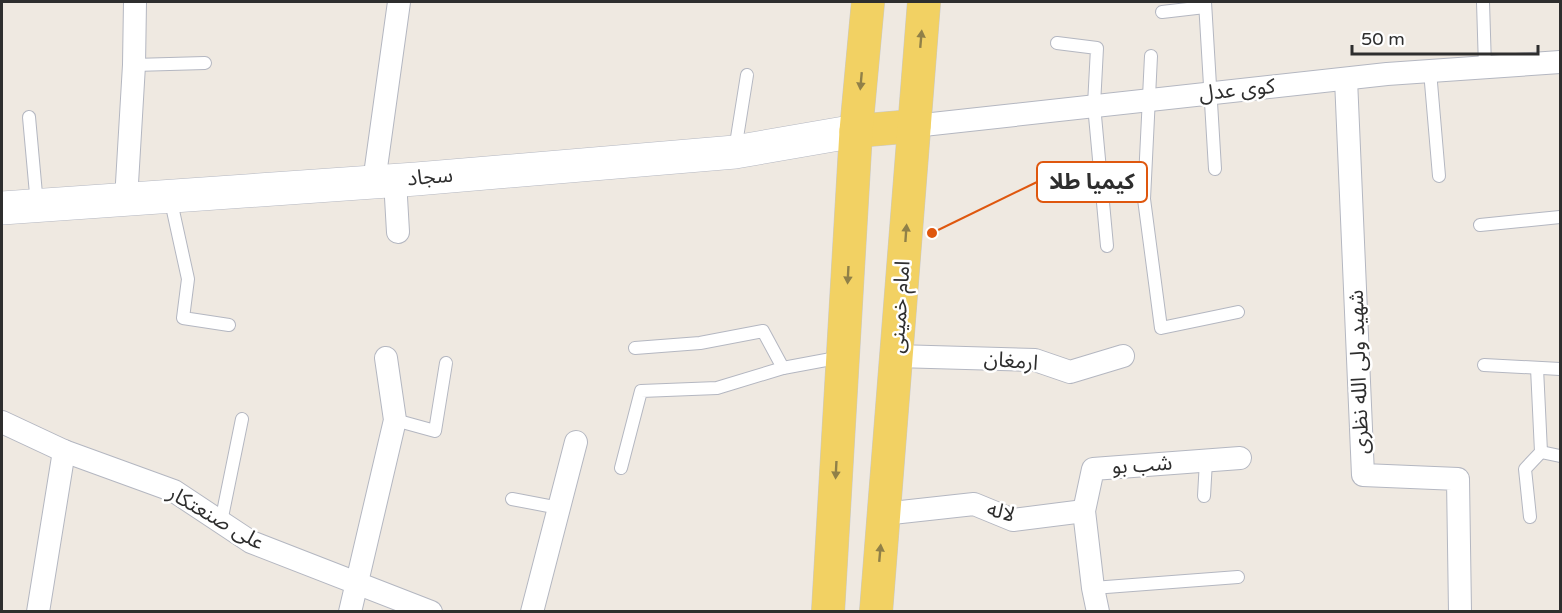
<svg xmlns="http://www.w3.org/2000/svg" width="1562" height="613" font-family="'Varela Round','Noto Sans Arabic',sans-serif">
<style>
.lines{fill:none;stroke-linecap:round;stroke-linejoin:round}
.lane-casing{stroke:#b4b7c1;stroke-width:14}
.street-casing{stroke:#b4b7c1;stroke-width:24}
.secondary-casing{stroke:#b4b7c1;stroke-width:34}
.primary-casing{stroke:#c9c9c9;stroke-width:34}
.lane{stroke:#fff;stroke-width:12}
.street{stroke:#fff;stroke-width:22}
.secondary{stroke:#fff;stroke-width:33}
.primary{stroke:#f2d163;stroke-width:33}
.oneway{fill:#908048}
.labels{text-anchor:middle;dominant-baseline:central;stroke-width:5;stroke-linejoin:round;paint-order:stroke}
.street-label{font-size:21px;fill:#2e2e2e;stroke:#fff}
.leader{fill:none;stroke:#df570e;stroke-width:2}
.callout-dot{fill:#df570e;stroke:#fff;stroke-width:2}
.callout{fill:#fff;stroke:#df570e;stroke-width:2}
.callout-label{font-size:22px;text-anchor:middle;font-weight:bold;fill:#2e2e2e}
</style>
<rect width="100%" height="100%" fill="#efe9e1"/>
<g class="lines">
<g class="lane-casing">
<g id="lane">
<path d="M1205,2L1215,169"/>
<path d="M1483,2L1485,67"/>
<path d="M1162,12L1205,7"/>
<path d="M1057,43L1097,48L1094,105L1107,246"/>
<path d="M1151,56L1144,199L1161,328L1238,312"/>
<path d="M134,65L205,63"/>
<path d="M1430,71L1439,176"/>
<path d="M29,117L37,205"/>
<path d="M735,150L747,75"/>
<path d="M170,197L188,279L183,318L229,325"/>
<path d="M1480,225L1560,217"/>
<path d="M635,348L700,343L763,331L783,368"/>
<path d="M1484,365L1560,369"/>
<path d="M395,420L435,431L446,363"/>
<path d="M1541,452L1560,456"/>
<path d="M621,468L641,391L717,388L783,368L842,357"/>
<path d="M1204,496L1206,461"/>
<path d="M512,499L559,508"/>
<path d="M1530,517L1525,469L1541,452L1537,368"/>
<path d="M221,522L242,419"/>
<path d="M1093,588L1238,577"/>
</g>
</g>
<g class="street-casing">
<g id="street">
<path d="M1346,79L1363,475L1458,479L1460,612"/>
<path d="M914,126L1387,74L1560,62"/>
<path d="M395,180L398,232"/>
<path d="M374,182L399,2"/>
<path d="M126,200L134,65L135,2"/>
<path d="M896,356L1035,360L1070,372L1123,356"/>
<path d="M2,422L64,451L174,491L251,542L431,612"/>
<path d="M883,514L974,504L1013,520L1084,511"/>
<path d="M38,612L64,451"/>
<path d="M350,612L395,420L386,358"/>
<path d="M532,612L576,442"/>
<path d="M1098,612L1093,588L1084,511L1093,469L1240,458"/>
</g>
</g>
<g class="secondary-casing">
<path id="secondary" d="M2,208L416,179L735,152L856,131"/>
</g>
<g class="primary-casing">
<g id="primary">
<path d="M856,131L914,126"/>
<path d="M828,612L856,131L868,2"/>
<path d="M876,612L924,2"/>
</g>
</g>
<use href="#lane" class="lane"/>
<use href="#street" class="street"/>
<use href="#secondary" class="secondary"/>
<use href="#primary" class="primary"/>
</g>
<defs><path id="oneway-solid" d="M-6-.8H1V-3.2L6.5 0L1 3.2V.8H-6Z" transform="scale(1.5)"/></defs>
<g class="oneway">
<use href="#oneway-solid" transform="translate(921 39) rotate(-85)"/>
<use href="#oneway-solid" transform="translate(861 81) rotate(95)"/>
<use href="#oneway-solid" transform="translate(906 233) rotate(-86)"/>
<use href="#oneway-solid" transform="translate(848 275) rotate(93)"/>
<use href="#oneway-solid" transform="translate(836 470) rotate(93)"/>
<use href="#oneway-solid" transform="translate(880 553) rotate(-85)"/>
</g>
<g class="labels">
<g class="street-label">
<text transform="translate(1237 90) rotate(-6)">کوی عدل</text>
<text transform="translate(430 177) rotate(-5)">سجاد</text>
<text transform="translate(900 307) rotate(-86)">امام خمینی</text>
<text transform="translate(1011 361) rotate(5)">ارمغان</text>
<text transform="translate(1359 372) rotate(-92)">شهید ولی الله نظری</text>
<text transform="translate(1142 465) rotate(-4)">شب بو</text>
<text transform="translate(1001 512) rotate(15)">لاله</text>
<text transform="translate(216 518) rotate(30)">علی صنعتکار</text>
</g>
</g>
<path class="leader" d="M932 233L1037 182"/>
<circle class="callout-dot" cx="932" cy="233" r="6"/>
<rect class="callout" x="1037" y="162" width="110" height="40" rx="6"/>
<g class="callout-label">
<text x="1092" y="189">کیمیا طلا</text>
</g>
<rect width="1562" height="613" fill="none" stroke="#2e2e2e" stroke-width="6"/>
<path d="M1352 45v9h186v-9" fill="none" stroke="#2e2e2e" stroke-width="3"/>
<text x="1361" y="45" font-size="18" fill="#2e2e2e" stroke="#ffffff" stroke-width="4.5" paint-order="stroke">50 m</text>
</svg>
